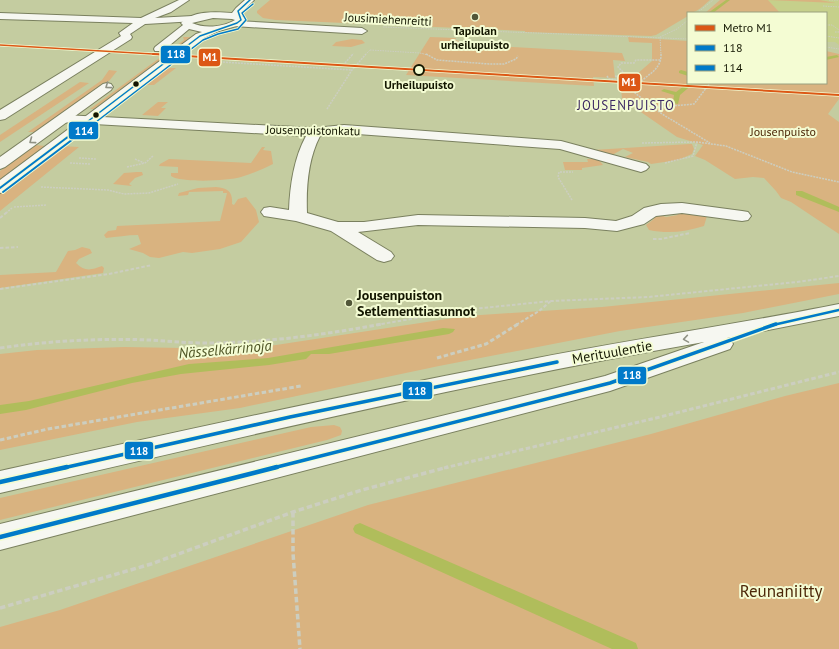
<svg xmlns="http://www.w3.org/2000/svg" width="839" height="649" font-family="'PT Sans',sans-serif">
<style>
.built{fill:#c6d08b}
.green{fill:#d9b380}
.water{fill:#b0bd5b}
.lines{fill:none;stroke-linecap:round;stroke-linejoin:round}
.stream{fill:#b0bd5b;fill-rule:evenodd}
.minor-casing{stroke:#7a805f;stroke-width:2}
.major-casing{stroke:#7a805f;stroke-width:2}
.path-far4{stroke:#cccec0;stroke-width:1;stroke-dasharray:1.5 1;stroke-linecap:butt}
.path-far3{stroke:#cccec0;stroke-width:1.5;stroke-dasharray:2 1;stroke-linecap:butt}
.path-far2{stroke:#cccec0;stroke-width:2;stroke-dasharray:3.5 2;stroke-linecap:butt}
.path-far1{stroke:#cccec0;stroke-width:3;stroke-dasharray:4.5 2.5;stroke-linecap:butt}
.path{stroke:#cccec0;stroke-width:3.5;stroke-dasharray:5.5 3;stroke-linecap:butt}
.minor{fill:#f6f7f1;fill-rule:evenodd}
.major{fill:#f6f7f1;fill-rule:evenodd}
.bus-1-far4-casing{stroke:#f4fcd3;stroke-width:3}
.bus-1-far3-casing{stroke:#f4fcd3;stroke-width:4}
.bus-1-far2-casing{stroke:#f4fcd3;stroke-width:5}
.bus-1-far1-casing{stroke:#f4fcd3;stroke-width:6}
.bus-1-casing{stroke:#f4fcd3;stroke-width:8}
.bus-2-far1-casing{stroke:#f4fcd3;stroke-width:3}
.bus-2-casing{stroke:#f4fcd3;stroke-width:4}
.bus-1-far4{stroke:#007ac9;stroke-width:1.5}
.bus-1-far3{stroke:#007ac9;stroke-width:2}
.bus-1-far2{stroke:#007ac9;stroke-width:2.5}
.bus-1-far1{stroke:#007ac9;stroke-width:3.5}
.bus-1{stroke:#007ac9;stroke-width:4.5}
.bus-2-far1{stroke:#007ac9;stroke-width:1.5}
.bus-2{stroke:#007ac9;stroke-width:2}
.metro-1-far1-casing{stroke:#f4fcd3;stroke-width:3}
.metro-1-casing{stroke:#f4fcd3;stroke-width:3.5}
.metro-1-far1{stroke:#dc5715;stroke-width:1.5}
.metro-1{stroke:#dc5715;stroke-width:2}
.oneway{stroke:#909285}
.poi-dot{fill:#515638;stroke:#f4fcd3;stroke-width:1.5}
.stop-dot{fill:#f4fcd3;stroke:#131600;stroke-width:2}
.bus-dot{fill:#131600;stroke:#f4fcd3;stroke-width:1.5}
.labels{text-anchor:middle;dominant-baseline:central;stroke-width:4;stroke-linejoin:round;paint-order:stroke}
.far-street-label{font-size:12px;fill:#131600;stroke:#f4fcd3}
.far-poi-label{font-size:12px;font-weight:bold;fill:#131600;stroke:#f4fcd3}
.far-stop-label{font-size:12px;font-weight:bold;fill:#131600;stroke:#f4fcd3}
.far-park-label{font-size:12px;fill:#4d2809;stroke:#f4fcd3}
.far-neighbourhood-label{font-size:13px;letter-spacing:1px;fill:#3c2863;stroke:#f4fcd3}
.poi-label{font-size:14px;font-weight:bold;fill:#131600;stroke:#f4fcd3;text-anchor:start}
.street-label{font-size:14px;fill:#131600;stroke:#f4fcd3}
.water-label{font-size:15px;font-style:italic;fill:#4f5526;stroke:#f4fcd3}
.near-park-label{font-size:17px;fill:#4d2809;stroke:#f4fcd3}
.line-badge{stroke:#f4fcd3;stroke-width:1.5}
.badge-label{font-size:11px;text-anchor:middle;font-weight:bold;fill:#fff}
</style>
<rect width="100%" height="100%" fill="#c4cca0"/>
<path class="built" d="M767,0H839V45L835,42H826V13H780Z"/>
<g class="green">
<path d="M270,0H710C703,6 697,13 688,13V16L656,35L651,36L525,32V31L276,20L263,18L257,13V11Z"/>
<path d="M720,0H820L836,3L768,0L780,13H705Z"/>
<path d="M183,37H191L94,109H90L184,40Z"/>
<path d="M430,37L456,38L455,40L459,41L458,44L622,53L625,61L613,60L615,78L593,77L594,86L406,75Z"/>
<path d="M628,37L688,41V83H826V51L839,54V99L828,114L839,122V234L791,202L781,198L776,191L764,178L753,177L735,179L705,160L695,156L703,145L677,137L622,99L621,88L652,61V43L629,42Z"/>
<path d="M352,39L362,40L365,43L351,47L332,46L336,42Z"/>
<path d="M169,68H176L154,85H146L144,82Z"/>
<path d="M109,70L117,71L109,81L36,132H28L102,80Z"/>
<path d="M80,82L89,83L0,142V135Z"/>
<path d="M158,102H168L161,108H166L158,116L142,115Z"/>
<path d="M689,144H692L694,149L692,154L678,160L651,164L648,162L625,157L633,153L623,149L612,155L593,150Z"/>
<path d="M35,145L45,146L0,180V171Z"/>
<path d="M61,146L79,147L0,211V193Z"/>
<path d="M262,147H265L263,150L271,151L273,164C263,169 252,174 241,177C228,181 181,183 171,176V173H178V167L159,166L160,164L169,159L251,163Z"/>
<path d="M587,159H598L603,165L582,168V170H565L563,162H588Z"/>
<path d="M137,172H142L143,175L135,178L129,184L132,186L113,184L124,173Z"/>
<path d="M216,187C228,188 233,192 232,204L234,205L238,199L246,197L256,210L259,222L241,242L220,249L192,253L183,252L159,258L150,257L143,253L129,249L141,244L138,235C127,235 117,237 106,238L104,235L108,231L116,230L117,226L220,221L227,193H223V191L189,192L188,195L178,196L179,193L198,188Z"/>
<path d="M675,212L707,216L704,226C685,232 668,234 649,230L646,225L654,219L653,216L657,214L666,217L678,215Z"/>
<path d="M82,247L90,249L92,253L79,259L76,263C85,272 91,270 102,266L104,268L103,273L0,288V275L56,272L68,251L75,250Z"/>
<path d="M839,283V294L743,313L620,331L439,366L240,408L137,422L0,450V354L37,350L124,347L243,349L276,345L466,316L602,307Z"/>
<path d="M839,383V649H0V627L60,610L368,505L651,434L785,396Z"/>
<path d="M334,425L340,427L342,431L341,435L327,440L0,520V498L311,427Z"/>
</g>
<path class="water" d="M443,328L455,329L453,332L449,334L329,354H311L306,359L269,365L181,374L132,383L26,410L0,414V405L29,401L189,364L268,358Z"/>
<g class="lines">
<g class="stream">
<path d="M726,0H730L713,13H708Z"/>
<path d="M837,55L839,57L826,60V57Z"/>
<path d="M681,70L688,72V76L679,73V71Z"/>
<path d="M688,83H694L680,95L678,104L673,103L674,95L661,91L664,89L676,92Z"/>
<path d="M796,191H802L837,206L839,207V212L796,195Z"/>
<path d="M360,523L636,643L638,649H612L355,533L353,529L355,525Z"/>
</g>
<g class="minor-casing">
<g id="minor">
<path d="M179,0H189L171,12L155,18L193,16L196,17L198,19L196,21L145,24L130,34L132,37L131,39L5,119L0,120V110L121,36L119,33L133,23L0,19V13L141,18Z"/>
<path d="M237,21L362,28L367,31L362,34L234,26L232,24L234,22Z"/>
<path d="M64,115L315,128L344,125L561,141L646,164L649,167L646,170L641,172L560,149L344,133L320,136C308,159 306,187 307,213L338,222H364L418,215L585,218L616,221L632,216L644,208L661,204L682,203L742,211L748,212L751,216L748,220L742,221L682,213L656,216L644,224L617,231L585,228L418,225L358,232L391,252L394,256L391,260L384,262L377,260L331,231L296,221L264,216L261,212L264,208L270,207L289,210C290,185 294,158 306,136L59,122L57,119L59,116Z"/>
</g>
</g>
<g class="major-casing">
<g id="major">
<path d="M245,0H254L242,12V16L246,20L240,25L219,31L204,38L6,191L0,193V180L196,34L202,32L189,29L163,51H155L154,49L155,47L183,25L181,23C193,10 217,12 232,13L236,8ZM213,18L232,19L235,20C223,27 205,29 192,23Z"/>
<path d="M107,83L111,84L113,87L111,90L5,167L0,169V157L103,84Z"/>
<path d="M839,304V316L727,338L730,339L733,344L730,349L610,391L0,550V524L605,376L704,342C467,383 234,439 0,493V471C174,433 347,394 522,361C627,340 734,325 839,304Z"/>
</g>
</g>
<g class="path-far4">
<path d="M829,0H839"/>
<path d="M823,6L839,7"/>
<path d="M697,13L713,0"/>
<path d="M826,25H832L839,30"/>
<path d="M383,27L688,39"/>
<path d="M835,32H839"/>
<path d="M826,36L839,38"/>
<path d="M660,37L661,55"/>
<path d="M660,37L677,29L688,20"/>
<path d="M826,47L839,49"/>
<path d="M370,50L420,53L428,55"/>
<path d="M352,55L354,53"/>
<path d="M365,55L370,50"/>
</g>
<g class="path-far3">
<path d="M426,54L437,60L489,64H504L516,59L518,56"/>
<path d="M661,54C662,75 635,77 635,93L662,114L710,143"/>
<path d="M205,61L352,70"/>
<path d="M345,63L353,54"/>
<path d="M607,76L609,79L641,81"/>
<path d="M615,76L629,79"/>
<path d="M623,78V72L618,67L621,63H634L636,60H661"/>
<path d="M651,108L694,104L710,83"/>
<path d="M327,109L352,70L366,54"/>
<path d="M642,143L697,142L726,146L792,172L839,182"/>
<path d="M79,158L96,159"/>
<path d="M135,159L144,163"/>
<path d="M70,163L90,164"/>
<path d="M665,163L693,156L697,142"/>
<path d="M127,167L145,163L153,156"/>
<path d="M41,187L108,190L124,194L149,193L178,184"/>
<path d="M572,200L558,177L559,172H573"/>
<path d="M14,207L46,205"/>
<path d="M6,213L12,208"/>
</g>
<g class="path-far2">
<path d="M0,218L7,212"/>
<path d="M653,239H661L690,233"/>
<path d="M0,248L18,247"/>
<path d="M0,289L109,274L152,265"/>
<path d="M376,325L463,310L551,301L648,297L797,282L839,276"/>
<path d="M516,325L539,311L551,301"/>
</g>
<g class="path-far1">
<path d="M0,348C49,341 99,338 149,340C167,341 185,343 204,343C264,343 323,335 382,324"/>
<path d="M437,358L486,344L518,324"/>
<path d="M0,440L48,429L301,386"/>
<path d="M444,468L656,418L839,372"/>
</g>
<g class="path">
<path d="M293,512V553L300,649"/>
<path d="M0,608L151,564L293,512L362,490L448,467"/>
</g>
<use href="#minor" class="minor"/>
<use href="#major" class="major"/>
<g class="bus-1-far4-casing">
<path id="bus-1-far4" d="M83,125L200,36L237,23L241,20L238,11L250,0"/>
</g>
<g class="bus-1-far3-casing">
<path id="bus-1-far3" d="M0,188L85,124"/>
</g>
<g class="bus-1-far2-casing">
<path id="bus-1-far2" d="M773,325L839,310"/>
</g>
<g class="bus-1-far1-casing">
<g id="bus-1-far1">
<path d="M63,468L290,417L557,362"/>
<path d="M273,468L610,383L776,324"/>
</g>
</g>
<g class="bus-1-casing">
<g id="bus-1">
<path d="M0,482L67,467"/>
<path d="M0,537L277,467"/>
</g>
</g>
<g class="bus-2-far1-casing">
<path id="bus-2-far1" d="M92,125L203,40L218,34L238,29L246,20L242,13L253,4"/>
</g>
<g class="bus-2-casing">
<path id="bus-2" d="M3,192L93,124"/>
</g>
<use href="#bus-1-far4" class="bus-1-far4"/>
<use href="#bus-1-far3" class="bus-1-far3"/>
<use href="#bus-1-far2" class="bus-1-far2"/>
<use href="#bus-1-far1" class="bus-1-far1"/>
<use href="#bus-1" class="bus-1"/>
<use href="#bus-2-far1" class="bus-2-far1"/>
<use href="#bus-2" class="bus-2"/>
<g class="metro-1-far1-casing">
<path id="metro-1-far1" d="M0,45L170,55"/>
</g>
<g class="metro-1-casing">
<path id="metro-1" d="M153,54L839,95"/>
</g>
<use href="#metro-1-far1" class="metro-1-far1"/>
<use href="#metro-1" class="metro-1"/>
</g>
<defs><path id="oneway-chevron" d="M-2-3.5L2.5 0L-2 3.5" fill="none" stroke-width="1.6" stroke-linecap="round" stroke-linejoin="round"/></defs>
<g class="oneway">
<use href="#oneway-chevron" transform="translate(108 86) rotate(144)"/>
<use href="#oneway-chevron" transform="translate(32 141) rotate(144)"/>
<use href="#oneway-chevron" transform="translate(686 339) rotate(171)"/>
</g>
<g class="poi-dot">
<circle cx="475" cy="17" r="4"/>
<circle cx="349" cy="303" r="4"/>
</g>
<circle class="stop-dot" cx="419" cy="70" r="5"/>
<g class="bus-dot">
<circle cx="136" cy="84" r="3.5"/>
<circle cx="96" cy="115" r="3.5"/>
</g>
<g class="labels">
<g class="far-street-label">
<text transform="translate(388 19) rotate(3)">Jousimiehenreitti</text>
<text transform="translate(313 130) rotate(1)">Jousenpuistonkatu</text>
</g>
<g class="far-poi-label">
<text x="475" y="30">Tapiolan<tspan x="475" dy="14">urheilupuisto</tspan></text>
</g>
<g class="far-stop-label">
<text x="419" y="84">Urheilupuisto</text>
</g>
<g class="far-park-label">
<text x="783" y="131">Jousenpuisto</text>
</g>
<g class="far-neighbourhood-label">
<text x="626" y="105">JOUSENPUISTO</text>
</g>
<g class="poi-label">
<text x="357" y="295">Jousenpuiston<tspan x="357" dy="16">Setlementtiasunnot</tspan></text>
</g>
<g class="street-label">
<text transform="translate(612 352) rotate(-10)">Merituulentie</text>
</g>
<g class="water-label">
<text transform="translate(225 349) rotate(-5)">Nässelkärrinoja</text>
</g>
<g class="near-park-label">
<text x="781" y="591">Reunaniitty</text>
</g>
</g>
<g class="line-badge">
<rect x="160" y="45" width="31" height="19" rx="4" fill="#007ac9"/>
<rect x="198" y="48" width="23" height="19" rx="4" fill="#dc5715"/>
<rect x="618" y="73" width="23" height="19" rx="4" fill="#dc5715"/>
<rect x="68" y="121" width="31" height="19" rx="4" fill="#007ac9"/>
<rect x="617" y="366" width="30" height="19" rx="4" fill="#007ac9"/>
<rect x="402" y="381" width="31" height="19" rx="4" fill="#007ac9"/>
<rect x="124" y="441" width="30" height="19" rx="4" fill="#007ac9"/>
</g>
<g class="badge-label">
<text x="176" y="58">118</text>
<text x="210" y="61">M1</text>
<text x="629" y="86">M1</text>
<text x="84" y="135">114</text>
<text x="632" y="379">118</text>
<text x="417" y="395">118</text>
<text x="139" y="455">118</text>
</g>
<rect x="687" y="12" width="140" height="72" fill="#f4fcd3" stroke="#9aa07f"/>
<rect x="695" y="25" width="20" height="6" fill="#dc5715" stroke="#9aa07f"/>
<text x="723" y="32" font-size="12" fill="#131600">Metro M1</text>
<rect x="695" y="45" width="20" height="6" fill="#007ac9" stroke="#9aa07f"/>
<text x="723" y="52" font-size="12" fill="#131600">118</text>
<rect x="695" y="65" width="20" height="6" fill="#007ac9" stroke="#9aa07f"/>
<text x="723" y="72" font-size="12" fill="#131600">114</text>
</svg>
